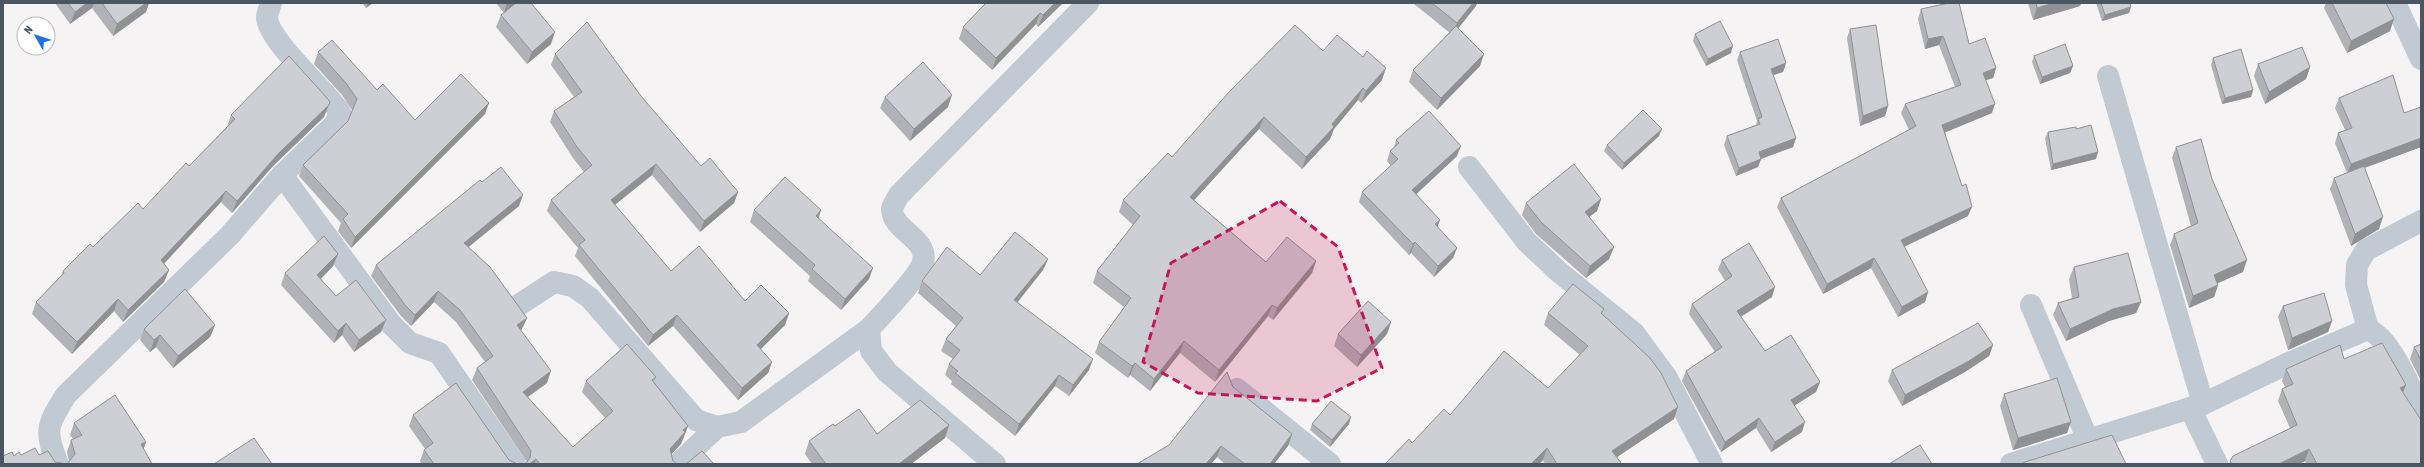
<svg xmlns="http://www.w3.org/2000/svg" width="2424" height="467" font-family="'Asap Condensed',sans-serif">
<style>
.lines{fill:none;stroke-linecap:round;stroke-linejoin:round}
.minor{stroke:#c1cad2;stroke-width:22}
.wall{fill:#b0b2b7}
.shaded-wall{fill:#909195}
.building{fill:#cdcfd5;stroke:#909195}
.marked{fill:#c2185b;fill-opacity:0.2;stroke:#c2185b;stroke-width:3;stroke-dasharray:8 5;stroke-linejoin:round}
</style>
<rect width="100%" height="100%" fill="#f5f3f3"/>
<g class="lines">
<g class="minor">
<path d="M2395,3L2421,59"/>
<path d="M2108,76L2203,404"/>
<path d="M1469,167L1527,242L1559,272L1634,333L1667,378L1712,464"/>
<path d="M282,175L391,324L410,343L439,353L515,464"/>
<path d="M519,305L554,282L573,286L590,298L696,420L717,427L741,422L869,329"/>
<path d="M2031,305L2088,440"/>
<path d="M2368,329L2356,285L2357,265L2366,250L2421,221"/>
<path d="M1237,389L1330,464"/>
<path d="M2190,408L2217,464"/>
<path d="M58,464C44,431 47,425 66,395L230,235L282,175L335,124L340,112C324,89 269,41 267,18C267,13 270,7 271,3"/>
<path d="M678,464L717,427"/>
<path d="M995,464L887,372L871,351L869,329C880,317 920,275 923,262C929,238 892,231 892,209C893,205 897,199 899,195L1088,3"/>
<path d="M2011,464L2203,404L2291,362L2368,329C2392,340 2408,385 2421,408"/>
</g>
</g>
<g class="wall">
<path d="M55,3H149L146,12L113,36L92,8L70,24Z"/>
<path d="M362,3H373L366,8Z"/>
<path d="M496,3H531L551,44L527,64L496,27L501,15L504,13Z"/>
<path d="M986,3H1063L1038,27L1036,24L992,70L959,39L963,27Z"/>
<path d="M1413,3H1477L1476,6L1458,28L1480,66L1437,110L1409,82L1413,70L1450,33Z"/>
<path d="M2028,3H2081L2080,6L2033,20Z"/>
<path d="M2096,3H2130L2129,13L2102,21Z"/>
<path d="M2326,3H2386L2390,31L2347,53L2324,8Z"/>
<path d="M1921,9L1969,44L1996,68L1993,78L1986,80L1992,113L1945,132L1968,216L1904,247L1928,292L1925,302L1898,317L1871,268L1823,294L1777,207L1781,198L1909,130L1901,113L1905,104L1955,87L1939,45L1925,49L1918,19Z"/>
<path d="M1850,29L1888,106L1885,116L1860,126L1847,38Z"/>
<path d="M1695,34L1731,53L1706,66L1693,41Z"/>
<path d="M1323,51L1382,80L1361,103L1358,100L1334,129L1330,139L1302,169L1259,129L1194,200L1266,262L1316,261L1312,273L1273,320L1268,316L1215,382L1180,353L1150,391L1130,375L1128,378L1095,353L1099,342L1124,307L1093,283L1097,271L1133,225L1119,212L1123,200L1172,157Z"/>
<path d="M318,52L377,90L415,120L485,114L351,248L338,231L341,223L299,176L303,165L348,121L352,110L342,95L314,64Z"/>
<path d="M1740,52L1786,63L1783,72L1773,75L1796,138L1793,147L1761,159L1758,167L1736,176L1724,145L1727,136L1756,125L1757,121L1737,60Z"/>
<path d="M555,54L641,96L701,166L738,192L734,203L700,232L652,175L615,205L671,271L745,301L789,313L785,325L760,349L772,362L768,373L738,400L673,326L648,346L575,256L578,248L547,211L551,200L584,172L573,158L550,122L554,111L574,97L551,65Z"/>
<path d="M2034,56L2073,66L2070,73L2040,84L2032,62Z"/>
<path d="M2213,58L2253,90L2251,97L2222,104L2211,65Z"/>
<path d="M2258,64L2310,67L2306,79L2265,104L2254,76Z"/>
<path d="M885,97L948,107L910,141L880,108Z"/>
<path d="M2339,98L2404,113L2421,147L2365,168L2379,229L2351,246L2330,189L2334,178L2347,173L2335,143L2338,133L2345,130L2335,108Z"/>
<path d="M231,115L324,117L273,166L232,213L221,202L164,264L169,270L164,282L123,322L114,311L72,354L32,314L36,302L61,276L63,271L93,247L143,209L189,166L227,127Z"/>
<path d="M2076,129L2096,159L2051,170L2045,138L2048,132Z"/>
<path d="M1659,136L1622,170L1604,151L1607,145Z"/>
<path d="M1396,140L1457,156L1416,194L1440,220L1437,227L1457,248L1453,258L1434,277L1411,253L1409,255L1359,202L1362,192L1391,166L1387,161L1390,151L1394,148Z"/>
<path d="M2176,147L2212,179L2243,272L2218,283V285L2214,297L2189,308L2170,245L2174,234L2191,226L2172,158Z"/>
<path d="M482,182L519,206L468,247L522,329L521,330L547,383L528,397L573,447L605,418L582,392L586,381L656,377L654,382L688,426L681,444L671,454L673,461L677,464H523L526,463L527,462L472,380L477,368L485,362L456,322L434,302L411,326L401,316L371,276L376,265Z"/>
<path d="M1601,199L1597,211L1589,217L1614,247L1609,259L1586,278L1536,234L1522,215L1526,203Z"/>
<path d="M754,210H821L818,219L869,279L841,310L808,281L810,276L750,222Z"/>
<path d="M338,254L333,266L321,279L336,296L381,332L354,352L342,335L334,343L281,285L285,273Z"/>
<path d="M1048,259L1043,270L1018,302L1089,370L1069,396L1055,386L1015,436L951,384L952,381L945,375L949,364L953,359L941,351L946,339L956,326L918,293L922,281L980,275Z"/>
<path d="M1722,260L1772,297L1741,317L1765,351L1820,382L1816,392L1794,406L1802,432L1771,452L1756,428L1721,452L1682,381L1686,371L1715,352L1689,314L1692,304L1725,281L1718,269Z"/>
<path d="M2074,267L2141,302L2136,313L2109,321L2066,341L2053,315L2058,303L2072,298L2069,279Z"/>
<path d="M2283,306L2332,321L2328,332L2288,350L2278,317Z"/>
<path d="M1604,309L1602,314L1674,419L1617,457L1622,464H1545L1543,460L1539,464H1385L1412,443L1548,388L1580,355L1544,325L1548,313Z"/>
<path d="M1391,322L1387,334L1357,367L1334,346L1338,334Z"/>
<path d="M215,325L210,337L173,368L156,347L150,352L140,340L144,329Z"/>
<path d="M2421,344V381L2410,359L2414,347Z"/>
<path d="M1993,345L1989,356L1965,372L1902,406L1888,381L1892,370Z"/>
<path d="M2344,359L2406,385L2403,393L2421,464H2306L2305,461L2299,464H2229L2230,461L2290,428L2278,401L2282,389L2285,387L2282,381L2286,369Z"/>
<path d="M1233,387L1292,434L1288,446L1274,464H1225L1217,457L1211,464H1137L1169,445Z"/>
<path d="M2004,394L2067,433L2013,450L2000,406Z"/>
<path d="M413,415L509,460L517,464H422L420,461L424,450L425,449L409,426Z"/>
<path d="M74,423L146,442L143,449L152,464H3L14,456L39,455L55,462L67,464L69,461L67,452L71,440L73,439L70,435Z"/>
<path d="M1312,424H1349L1330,447L1310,430Z"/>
<path d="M949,425L945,438L911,464H812L805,454L809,441L877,434Z"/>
</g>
<g class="shaded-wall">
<path d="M87,3H94L92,8L70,24L75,12Z"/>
<path d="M146,3H149L146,12L113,36L117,24Z"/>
<path d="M368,3H373L366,8Z"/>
<path d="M507,3H517L504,13Z"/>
<path d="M1055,3H1063L1038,27L1043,15Z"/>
<path d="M1473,3H1477L1476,6L1453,35L1457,23Z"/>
<path d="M2054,3H2081L2080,6L2033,20L2037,8Z"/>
<path d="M2131,7L2129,13L2102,21L2105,15Z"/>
<path d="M1040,13L1036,24L992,70L996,58Z"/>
<path d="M2394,19L2390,31L2347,53L2351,41Z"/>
<path d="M555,32L551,44L527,64L532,52Z"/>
<path d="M1943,36L1939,45L1925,49L1928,39Z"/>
<path d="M1733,46L1731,53L1706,66L1708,59Z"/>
<path d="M1484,54L1480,66L1437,110L1441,98Z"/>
<path d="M1786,63L1783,72L1767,77L1771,69Z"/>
<path d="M2073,66L2070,73L2040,84L2042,77Z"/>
<path d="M2310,67L2306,79L2265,104L2269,92Z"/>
<path d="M1386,68L1382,80L1361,103L1366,91Z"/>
<path d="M1996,68L1993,78L1980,82L1983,73Z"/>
<path d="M1363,88L1358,100L1334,129L1330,139L1302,169L1306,157L1332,124Z"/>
<path d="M2253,90L2251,97L2222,104L2225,98Z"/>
<path d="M952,95L948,107L910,141L914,129Z"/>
<path d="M330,102L324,117L273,166L232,213L237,201L278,154Z"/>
<path d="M489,103L485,114L351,248L355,237Z"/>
<path d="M1995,104L1992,113L1939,135L1942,125Z"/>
<path d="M1888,106L1885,116L1860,126L1863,116Z"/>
<path d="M1264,117L1259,129L1186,209L1190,197Z"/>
<path d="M1662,129L1659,136L1622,170L1624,163Z"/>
<path d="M1796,138L1793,147L1755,161L1759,152Z"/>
<path d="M2421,138V147L2347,174L2351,164Z"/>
<path d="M1461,146L1457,156L1409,201L1412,190Z"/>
<path d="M2098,152L2096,159L2051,170L2053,164Z"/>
<path d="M1761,159L1758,167L1736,176L1739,168Z"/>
<path d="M656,164L652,175L607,211L611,200Z"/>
<path d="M226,191L221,202L156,272L161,260Z"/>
<path d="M738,192L734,203L700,232L704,221Z"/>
<path d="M523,195L519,206L460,254L464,243Z"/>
<path d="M1601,199L1597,211L1580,224L1585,212Z"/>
<path d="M1972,207L1968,216L1897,250L1901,240Z"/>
<path d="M821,210L817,222L816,216Z"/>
<path d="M2383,217L2379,229L2351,246L2355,234Z"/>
<path d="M1440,220L1436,230L1435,224Z"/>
<path d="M1415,242L1411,253L1409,255L1413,244Z"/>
<path d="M1614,247L1609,259L1586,278L1590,266Z"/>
<path d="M1457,248L1453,258L1434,277L1438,266Z"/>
<path d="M338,254L333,266L313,287L317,275Z"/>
<path d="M1874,258L1871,268L1823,294L1827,284Z"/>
<path d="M1048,259L1043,270L1010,311L1014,300Z"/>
<path d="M2247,260L2243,272L2209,287L2214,275Z"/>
<path d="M1316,261L1312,273L1273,320L1277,308Z"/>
<path d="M873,268L869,279L841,310L845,299Z"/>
<path d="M169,270L164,282L123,322L128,310Z"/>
<path d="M2218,285L2214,297L2189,308L2193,296Z"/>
<path d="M1775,287L1772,297L1733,321L1737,311Z"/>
<path d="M438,291L434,302L411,326L415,315Z"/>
<path d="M1928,292L1925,302L1898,317L1902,307Z"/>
<path d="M118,299L114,311L72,354L77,342Z"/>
<path d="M2141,302L2136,313L2109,321L2066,341L2070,329L2113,309Z"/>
<path d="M1272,305L1268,316L1215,382L1219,370Z"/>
<path d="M789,313L785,325L753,357L757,345Z"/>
<path d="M677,315L673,326L648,346L653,335Z"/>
<path d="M527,318L522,329L513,336L517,325Z"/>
<path d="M386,320L381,332L354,352L359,340Z"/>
<path d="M2332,321L2328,332L2288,350L2292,338Z"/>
<path d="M1391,322L1387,334L1357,367L1361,355Z"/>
<path d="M346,323L342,335L334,343L338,331Z"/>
<path d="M215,325L210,337L173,368L178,356Z"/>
<path d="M160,335L156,347L150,352L154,340Z"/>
<path d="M1184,341L1180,353L1150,391L1154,379Z"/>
<path d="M1993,345L1989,356L1965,372L1902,406L1905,395Z"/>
<path d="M1093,359L1089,370L1069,396L1073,385Z"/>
<path d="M772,362L768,373L738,400L742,388Z"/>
<path d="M1135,363L1130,375L1128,378L1132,366Z"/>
<path d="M551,371L547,383L519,403L523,392Z"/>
<path d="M1059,375L1055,386L1015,436L1019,424Z"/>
<path d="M1820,382L1816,392L1787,410L1791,400Z"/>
<path d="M2406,385L2401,397L2400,388Z"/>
<path d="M1678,407L1674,419L1608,463L1612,451Z"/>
<path d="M1351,417L1349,424L1330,447L1332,440Z"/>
<path d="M1759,418L1756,428L1721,452L1725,442Z"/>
<path d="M1805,422L1802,432L1771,452L1775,442Z"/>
<path d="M2071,422L2067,433L2013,450L2018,438Z"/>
<path d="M949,425L945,438L911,464H899Z"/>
<path d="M688,426L681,444L666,460L670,449L683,430Z"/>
<path d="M1292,434L1288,446L1274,464H1270Z"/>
<path d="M146,442L142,453L141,444Z"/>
<path d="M1221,446L1217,457L1211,464H1206Z"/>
<path d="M1547,448L1543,460L1539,464H1531Z"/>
<path d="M2309,449L2305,461L2299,464H2279Z"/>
<path d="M536,459L534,464H529Z"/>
</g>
<g class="building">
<path d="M68,3H87L75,12Z"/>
<path d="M102,3H146L117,24Z"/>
<path d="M516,3H531L555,32L532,52L501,15Z"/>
<path d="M986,3H1055L1043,15L1040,13L996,58L963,27Z"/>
<path d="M1432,3H1473L1457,23Z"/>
<path d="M1949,3H1959L1969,44L1985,38L1996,68L1983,73L1995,104L1942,125L1962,186L1966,184L1972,207L1901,240L1928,292L1902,307L1874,258L1827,284L1781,198L1916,126L1905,104L1961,85L1943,36L1928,39L1921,9Z"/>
<path d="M2036,3H2054L2037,8Z"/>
<path d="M2101,3H2130L2131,7L2105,15Z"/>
<path d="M2332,3H2386L2394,19L2351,41Z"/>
<path d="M1720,21L1733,46L1708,59L1695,34Z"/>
<path d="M587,22L641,96L701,166L710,158L738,192L704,221L656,164L611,200L671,271L699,246L745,301L761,285L789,313L757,345L772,362L742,388L677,315L653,335L579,245L585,240L551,200L592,165L577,147L554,111L582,92L555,54Z"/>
<path d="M1295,25L1323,51L1337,35L1363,57L1367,51L1386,68L1366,91L1363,88L1332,124L1334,127L1306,157L1264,117L1190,197L1266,262L1287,237L1316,261L1277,308L1272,305L1219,370L1184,341L1154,379L1135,363L1132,366L1099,342L1131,298L1097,271L1140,216L1123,200L1168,153L1172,157L1229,92Z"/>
<path d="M1876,25L1888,106L1863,116L1850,29Z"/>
<path d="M1456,26L1484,54L1441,98L1413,70Z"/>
<path d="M1778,39L1786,63L1771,69L1796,138L1759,152L1761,159L1739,168L1727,136L1760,124L1758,119L1762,117L1740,52Z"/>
<path d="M332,40L377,90L383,84L415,120L461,74L489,103L355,237L343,219L348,214L303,165L348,121L357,99L346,83L318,52Z"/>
<path d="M2065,44L2073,66L2042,77L2034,56Z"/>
<path d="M2302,47L2310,67L2269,92L2258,64Z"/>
<path d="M2241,49L2253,90L2225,98L2213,58Z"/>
<path d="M289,56L327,98L330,102L329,105L278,154L237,201L226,191L161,260L169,270L128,310L118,299L77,342L36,302L64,273L63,271L90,244L93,247L138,203L143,209L186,163L189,166L235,119L231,115Z"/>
<path d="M923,62L952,95L914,129L885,97Z"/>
<path d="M2393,75L2404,113L2421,107V138L2351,164L2338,133L2352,128L2339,98Z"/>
<path d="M1643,110L1662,129L1624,163L1607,145Z"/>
<path d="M1429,111L1461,146L1412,190L1440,220L1435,224L1457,248L1438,266L1415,242L1413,244L1362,192L1398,159L1390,151L1399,143L1396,140Z"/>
<path d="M2091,125L2098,152L2053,164L2048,132L2076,127V129Z"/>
<path d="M2201,139L2212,179L2247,260L2214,275L2218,285L2193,296L2174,234L2198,223L2176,147Z"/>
<path d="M1574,164L1601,199L1585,212L1614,247L1590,266L1541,222L1526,203Z"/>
<path d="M2364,166L2383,217L2355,234L2334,178Z"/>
<path d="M501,167L523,195L464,243L490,267L527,318L517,325L551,371L523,392L573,447L613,411L586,381L627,344L656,377L652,380L688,426L683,430L685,432L670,449L673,461L677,464H540L536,459L529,464H523L526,463L530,458L531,451L477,368L493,356L460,310L438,291L415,315L405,305L376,265L480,180L482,182Z"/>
<path d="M785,177L821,210L816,216L873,268L845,299L812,269L815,265L754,210Z"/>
<path d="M1015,232L1048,259L1014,300L1093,359L1073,385L1059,375L1019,424L955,373L958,371L949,364L960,350L946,339L963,318L922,281L947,247L980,275Z"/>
<path d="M324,236L338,254L317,275L336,296L356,280L386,320L359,340L346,323L338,331L285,273Z"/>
<path d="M1749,243L1775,287L1737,311L1765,351L1791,335L1820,382L1791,400L1805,422L1775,442L1759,418L1725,442L1686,371L1722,347L1692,304L1732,276L1722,260Z"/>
<path d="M2128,253L2141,302L2113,309L2070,329L2058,303L2079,297L2074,267Z"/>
<path d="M1573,284L1604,309L1601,313L1650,358L1661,373L1678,407L1612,451L1622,464H1557L1547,448L1531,464H1385L1409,439L1412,443L1444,409L1450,415L1504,351L1548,388L1588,346L1548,313Z"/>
<path d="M185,289L215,325L178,356L160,335L154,340L144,329Z"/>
<path d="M2324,293L2332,321L2292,338L2283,306Z"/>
<path d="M1368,301L1391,322L1361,355L1338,334Z"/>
<path d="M1978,323L1993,345L1969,361L1905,395L1892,370Z"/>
<path d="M2382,343L2406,385L2400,388L2421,420V464H2317L2309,449L2279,464H2232L2230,461L2233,456L2297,425L2282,389L2293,384L2286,369L2340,345L2344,359Z"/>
<path d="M2421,344V360L2414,347Z"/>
<path d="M1227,372L1233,387L1292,434L1270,464H1245L1221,446L1206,464H1137L1169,445Z"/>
<path d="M2057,378L2071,422L2018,438L2004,394Z"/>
<path d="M456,383L509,460L517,464H434L424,450L433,443L413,415Z"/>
<path d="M115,395L146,442L141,444L152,464H3V456L12,452L14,456L19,452L21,455L35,448L39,455L48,451L55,462L67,464L75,454L71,440L82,435L74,423Z"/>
<path d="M920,400L949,425L899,464H826L809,441L833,424L835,426L859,409L877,434Z"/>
<path d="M1331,401L1351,417L1332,440L1312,424Z"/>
<path d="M2112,435L2126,464H2021L2025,462Z"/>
<path d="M254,438L272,464H214Z"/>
<path d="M1920,445L1932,464H1889Z"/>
<path d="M702,451L714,464H686Z"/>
</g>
<path class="marked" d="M1280,201L1338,247L1382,368L1317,401L1198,393L1143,362L1171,263Z"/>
<rect width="2424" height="467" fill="none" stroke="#4a5661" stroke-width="8"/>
<g transform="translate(36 36) rotate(309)"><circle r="19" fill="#ffffff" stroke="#b7bbc0"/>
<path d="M0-3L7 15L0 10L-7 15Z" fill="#1a73e8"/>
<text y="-6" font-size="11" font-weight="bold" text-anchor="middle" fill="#4a5661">N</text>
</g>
</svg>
